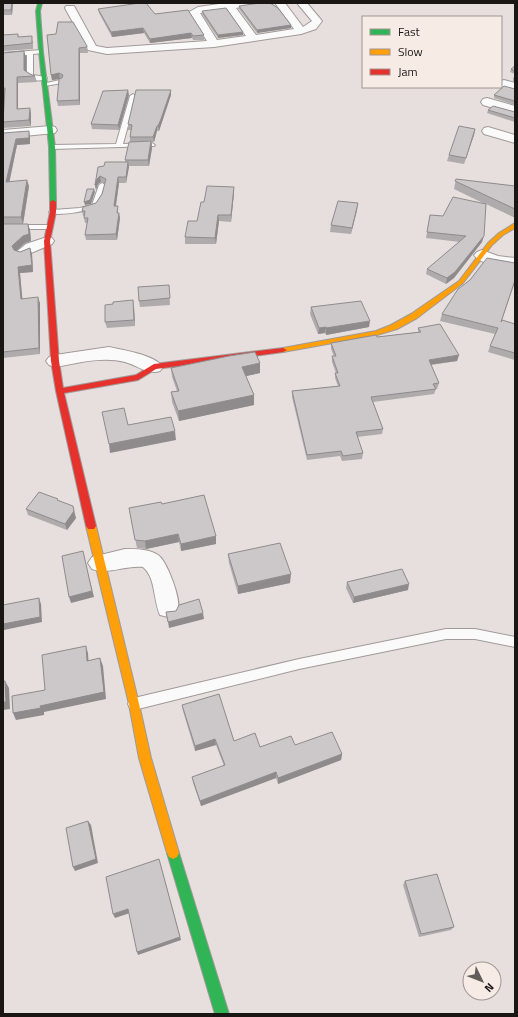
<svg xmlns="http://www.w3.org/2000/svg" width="518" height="1017" font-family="'Titillium Web',sans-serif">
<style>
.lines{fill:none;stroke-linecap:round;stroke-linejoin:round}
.lane-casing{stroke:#a09a99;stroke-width:2}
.street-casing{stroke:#a09a99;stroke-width:2}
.fast-casing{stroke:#a09a99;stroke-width:2}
.slow-casing{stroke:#a09a99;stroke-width:2}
.jam-casing{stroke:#a09a99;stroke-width:2}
.lane{fill:#fbfafa;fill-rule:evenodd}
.street{fill:#fbfafa;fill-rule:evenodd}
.fast{fill:#30b455;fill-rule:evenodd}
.slow{fill:#ff9f0a;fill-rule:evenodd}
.jam{fill:#e5322d;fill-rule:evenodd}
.wall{fill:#afabad}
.shaded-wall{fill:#8f8b8d}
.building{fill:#ccc7c9;stroke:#8f8b8d}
</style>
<rect width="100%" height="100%" fill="#e6dfdd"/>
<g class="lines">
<g class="lane-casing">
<g id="lane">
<path d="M41,50L43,51V53L33,54V75L46,77L47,78C42,82 32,81 27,76V55L3,57V53Z"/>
<path d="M60,80L62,81V83L45,86L42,84Z"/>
<path d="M133,94L136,96L123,144L152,143L155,145L154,146L52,149L49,147L52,145L116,144L130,96Z"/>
<path d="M102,183L105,185L102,199L96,207C88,211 56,217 49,212L53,210L80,208L92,205L99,185Z"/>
<path d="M3,225H49L53,227L49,229H3Z"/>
<path d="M446,629H475L515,637V647L475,639H446L299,669L134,710L130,708L128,704L130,700L134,698L299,659Z"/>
</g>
</g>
<g class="street-casing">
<g id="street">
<path d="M226,3H253L252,5L236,8L256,35L294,29L275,3H285L303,27L312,21L297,3H307L322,21L316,29L301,34L214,47L107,54L88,50L65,8L66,6H74L96,46L107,48L207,41L189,12L198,7ZM227,9L246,36L217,40L200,13Z"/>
<path d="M504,80L515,83V91L501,87V81Z"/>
<path d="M487,98L515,106V114L483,105L481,102L483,99Z"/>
<path d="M51,126L55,127L57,130L55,133L3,138V130Z"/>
<path d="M488,127L515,135V143L484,134L482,131L484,128Z"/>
<path d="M47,237L52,238L54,241L52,244L22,257L17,256L15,253L26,244Z"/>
<path d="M482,250L498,256L515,258V268C503,266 482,266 474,255L477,252Z"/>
<path d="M109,347C123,350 155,355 163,367L160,371C147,375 137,365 125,362C103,356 78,363 55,367L49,365L46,361L49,357L55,355Z"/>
<path d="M125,549C136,549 149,549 158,555C167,561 181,599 178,609C178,611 177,613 176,615L168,617L160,615C153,599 156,578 143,567C126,565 108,575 92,569L88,563L92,557Z"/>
</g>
</g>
<g class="fast-casing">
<g id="fast">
<path d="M38,3H42L40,11L43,52L55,147L56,202L53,204L50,202L49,147L39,52L36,11Z"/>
<path d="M173,847L177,849L179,853L229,1014H215L167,853L169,849Z"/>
</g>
</g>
<g class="slow-casing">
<g id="slow">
<path d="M515,223V228L503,235L492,245L463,283L417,318L397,329L377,335L283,352L279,350L283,348L376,331L391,325L411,314L459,281L488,243L499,233Z"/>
<path d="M91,522L94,523L96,526L139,704L151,758L179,853L177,857L173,859L169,857L167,853L139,758L129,704L86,526L88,523Z"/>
</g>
</g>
<g class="jam-casing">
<path id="jam" d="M53,200L56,202V212L50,241L59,361L63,388L136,375L154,364L283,348L287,350L283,352L156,369L138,380L64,393L96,526L94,529H88L86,526L56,391L51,361L44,241L50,212V202Z"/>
</g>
<use href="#lane" class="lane"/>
<use href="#street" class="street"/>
<use href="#fast" class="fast"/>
<use href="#slow" class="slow"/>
<use href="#jam" class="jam"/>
</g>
<g class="wall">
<path d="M3,3H13L12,15H3Z"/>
<path d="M239,6L291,25V28L257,33L239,9Z"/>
<path d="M98,9L155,14L204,35V40H193L192,38L150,43L144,33L112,37L99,13Z"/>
<path d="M202,11L243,32V35L218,38L202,14Z"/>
<path d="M3,35L18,37L33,41V49L3,51Z"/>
<path d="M47,35L87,46L88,53H80V105L58,106L57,101L60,79L52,80Z"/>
<path d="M3,53L26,57V71L30,74L35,76L37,82L18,83V109L30,108L31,114V126L3,128V114L4,94L3,95Z"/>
<path d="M515,66V74L510,72L511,69Z"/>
<path d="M515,76V82L513,81V78Z"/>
<path d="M515,89V105L494,98V95Z"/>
<path d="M129,95L119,130L92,129L91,124Z"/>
<path d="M171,95L159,131H157L154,142H152V148L149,166H129L126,183H119L116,206H118V213L120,218L117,240H86L85,235L87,223H85L84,218V216H83L82,211L96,203L102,194L105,184L101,182L98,184L96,190L95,185L104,166L125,162V160L130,142V137L131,130H128V124Z"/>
<path d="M488,110L515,112V122L487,113Z"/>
<path d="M475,129L474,135L464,164L447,161L449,155Z"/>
<path d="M3,133L30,137V144L17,145L9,182L29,186L23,224H3Z"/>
<path d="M456,179L515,186V218L486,204L482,242L454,278L446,284L426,274L427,269L460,242L426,238L430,215L443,216L485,204L454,189Z"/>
<path d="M234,193L231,222L219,221L216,244H185V237L197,221L204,202Z"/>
<path d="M357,210L351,234L330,232L331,225Z"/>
<path d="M3,224H28L30,230L31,241L25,243L16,251L20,252L30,248L32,254L33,272L20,273L22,299L40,303V354L3,358Z"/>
<path d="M515,263V286L514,285L502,320L515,324V360L488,352L490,346L495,334L440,321L442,314Z"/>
<path d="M169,285L170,305L140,307L139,301Z"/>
<path d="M113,304L134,307L135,326L107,328L105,322Z"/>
<path d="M311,307L369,327L326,335L325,333L318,334L310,314Z"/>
<path d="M418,328L459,355L457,361L431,365L439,383L437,389H436L434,394L373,402L383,429L382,434L357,437L363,453L362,459L342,461L340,456L307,460L292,397V391L338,386L335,378V373H336L332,362V356H334L331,349V343L418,332Z"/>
<path d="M171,368L260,373L246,376L254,395V405L179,421L172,402L171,392L177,391L172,377Z"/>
<path d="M58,501L76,518L67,530L28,515L26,509Z"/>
<path d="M162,504L216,544L181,551L179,542L146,549L137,548L129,508Z"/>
<path d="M228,554L290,583L238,594L229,563Z"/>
<path d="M347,582L408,590L353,603L346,588Z"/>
<path d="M182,705L234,741L260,747L295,745L342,754L341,760L278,784L276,778L201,806L193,783L192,777L224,766L216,745L195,751L183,711Z"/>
<path d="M405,881L454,927L451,930L419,937L403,885Z"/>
</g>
<g class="shaded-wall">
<path d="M12,3H13L12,15L11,10Z"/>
<path d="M291,25V28L257,33V30Z"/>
<path d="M143,28L144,33L112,37L111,32Z"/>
<path d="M243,32V35L218,38V35Z"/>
<path d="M191,33L192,38L150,43V39Z"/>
<path d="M79,48L80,53V105L79,100Z"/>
<path d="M24,51L26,57V76L24,70Z"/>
<path d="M59,73L60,79L52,80L51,75Z"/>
<path d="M17,77L18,83V115L17,109Z"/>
<path d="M128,90L129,95L119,130L118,125Z"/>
<path d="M171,90V95L159,131L158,126Z"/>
<path d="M30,108L31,114V126L29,120Z"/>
<path d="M157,126V131L154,142L153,137Z"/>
<path d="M475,129L474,135L464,164L466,158Z"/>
<path d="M29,131L30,137V144L17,145L8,189L6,182L16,139Z"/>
<path d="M151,141L152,148L149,166L148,160Z"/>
<path d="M128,162L129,167L126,183V177Z"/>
<path d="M100,176L101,182L98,184L96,190L95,185L97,179Z"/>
<path d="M118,177L119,183L115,211L114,206Z"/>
<path d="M27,180L29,186L23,224L21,217Z"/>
<path d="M234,187V193L231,222V215Z"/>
<path d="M94,189L95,192L91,204L85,205L84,202Z"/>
<path d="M358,203L357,210L351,234L352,228Z"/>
<path d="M119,213L120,218L117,240L116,234Z"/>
<path d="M218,215L219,221L216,244L215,238Z"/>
<path d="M28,224L30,230L31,241L25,243L14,253L12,246Z"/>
<path d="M484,236L482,242L454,278L446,284L447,278Z"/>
<path d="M30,248L32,254L33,272L20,273L23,305L21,299L18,267Z"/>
<path d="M38,297L40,303V354L39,348Z"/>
<path d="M133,300L134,307L135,326L134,320Z"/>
<path d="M370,321L369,327L326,335V328Z"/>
<path d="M326,327L325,333L318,334L319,328Z"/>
<path d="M459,355L457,361L427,365L429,360Z"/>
<path d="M260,363V373L242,377V367Z"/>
<path d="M254,395V405L179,421L178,411Z"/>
<path d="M175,431L176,440L110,453L109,444Z"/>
<path d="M73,506L76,518L67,530L65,524Z"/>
<path d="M178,534L179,542L146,549L145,541Z"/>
<path d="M216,536V544L181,551V544Z"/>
<path d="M84,558L94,597L71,603L69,597Z"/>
<path d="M291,574L290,583L238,594V586Z"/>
<path d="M409,584L408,590L353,603L354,597Z"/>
<path d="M39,598L41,604L42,622L4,630L3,627V624Z"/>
<path d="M203,613L204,619L169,628L168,622Z"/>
<path d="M86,646L88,653L89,668L87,661Z"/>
<path d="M100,658L103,666L106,699L44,712V715L16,720L13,713Z"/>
<path d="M5,681L9,688L10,709L3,710V702Z"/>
<path d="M215,739L216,745L195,751V746Z"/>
<path d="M342,754L341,760L278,784V778Z"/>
<path d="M276,772V778L201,806L200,801Z"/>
<path d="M88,821L91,825L98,863L75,871L73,867Z"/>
<path d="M160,863L181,940L138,955L137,952Z"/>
<path d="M128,909L130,913L115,918L113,914Z"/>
</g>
<g class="building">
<path d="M3,3H12L11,10H3Z"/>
<path d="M140,3H146L155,14L188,10L204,35L193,36L191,33L150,39L143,28L111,32L98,9Z"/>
<path d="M260,3H270L278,8L291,25L257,30L239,6Z"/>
<path d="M226,8L243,32L218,35L202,11Z"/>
<path d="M58,22H73L87,46V47L79,48V100L57,101L59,79L62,78L63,75L59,73L51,75L47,35L56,34Z"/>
<path d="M18,34V37L32,36V43L3,46V35Z"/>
<path d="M24,51V70L30,74L35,76L17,77V109L30,108L29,120L3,122L5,88H3V53Z"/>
<path d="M515,66V71L511,69Z"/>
<path d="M504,86L515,89V101L494,95Z"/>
<path d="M128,90L118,125L91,124L103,91Z"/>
<path d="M136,90H171L161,119L158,126H157L153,137H130L132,125L128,124Z"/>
<path d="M493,106L515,112V118L488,110Z"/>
<path d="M459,126L475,129L466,158L449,155Z"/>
<path d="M29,131V138L16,139L6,182L27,180L21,217H3V133Z"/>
<path d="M151,141L148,160H125L129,142Z"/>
<path d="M105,162H128L126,177H118L114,206H118L117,213H119L116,234L85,235L88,218H84L85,211H82L83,207L96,203L102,194L106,179L100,176L97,179L95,185L98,167L104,166Z"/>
<path d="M456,179L515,186V209L455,181Z"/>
<path d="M207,186L234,187L231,215H218L215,238L185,237L188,221H197L201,202H204Z"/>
<path d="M87,189H94L90,200L84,202Z"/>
<path d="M453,197L486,204L484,236L455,272L447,278L427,269L466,236L427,232L430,215L443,216Z"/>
<path d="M338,201L358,203L352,228L331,225Z"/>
<path d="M3,224H28L29,234L23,236L12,246L14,250L20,252L30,248L32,265L18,267L21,299L38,297L39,348L3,352Z"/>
<path d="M487,258L515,263V280L501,322L502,320L515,324V353L490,346L498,328L442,314L458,289L470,280Z"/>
<path d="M169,285L170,298L139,301L138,287Z"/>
<path d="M133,300L134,320L105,322V305L113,304V302Z"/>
<path d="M361,301L370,321L326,328V327L319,328L311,307Z"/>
<path d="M440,324L459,355L429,360L439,383L433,384L436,389L371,397L383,429L356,432L363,453L343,456L341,451L307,455L292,391L340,386L335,373H338L332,356H336L331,343L376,335L377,337L421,332L418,328Z"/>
<path d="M255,352L260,363L242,367L254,395L178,411L171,392L179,391L171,368L229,356Z"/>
<path d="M124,408L128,425L171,417L175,431L109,444L102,412Z"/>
<path d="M39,492L58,499L57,500L73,506L74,511L65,524L26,509Z"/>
<path d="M204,495L216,536L181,544L178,534L145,541L135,540L129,508L161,502L162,504Z"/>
<path d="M280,543L291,574L238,586L228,554Z"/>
<path d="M83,551L92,591L69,597L62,556Z"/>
<path d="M402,569L409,584L354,597L347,582Z"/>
<path d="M39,598L40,617L3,624V605Z"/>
<path d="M199,599L203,613L168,622L166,612L176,611L179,605Z"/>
<path d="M86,646L87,661L100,658L104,692L40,706L41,708L13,713L12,696L45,690L42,655Z"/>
<path d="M3,681H5L6,702H3Z"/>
<path d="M219,694L234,741L255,733L260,747L291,736L295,745L332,732L342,754L278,778L276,772L200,801L192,777L225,765L215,739L195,746L182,705Z"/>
<path d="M88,821L96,859L73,867L66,828Z"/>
<path d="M159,859L180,937L137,952L128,909L113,914L106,877Z"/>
<path d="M437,874L454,927L421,934L405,881Z"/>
</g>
<rect width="518" height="1017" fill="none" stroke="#1a1614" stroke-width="8"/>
<rect x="362" y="16" width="140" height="72" fill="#f7ebe6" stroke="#9f9692"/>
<rect x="370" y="29" width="20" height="6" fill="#30b455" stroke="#9f9692"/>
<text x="398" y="36" font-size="12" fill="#1a1614">Fast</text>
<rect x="370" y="49" width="20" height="6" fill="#ff9f0a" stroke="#9f9692"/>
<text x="398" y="56" font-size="12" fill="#1a1614">Slow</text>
<rect x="370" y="69" width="20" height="6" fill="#e5322d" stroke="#9f9692"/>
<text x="398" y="76" font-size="12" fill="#1a1614">Jam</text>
<g transform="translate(482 981) rotate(133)"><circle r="19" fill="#f7ebe6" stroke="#9f9692"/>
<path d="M0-3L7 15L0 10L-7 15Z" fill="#615c5a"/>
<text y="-6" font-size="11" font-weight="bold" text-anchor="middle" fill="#1a1614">N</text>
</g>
</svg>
